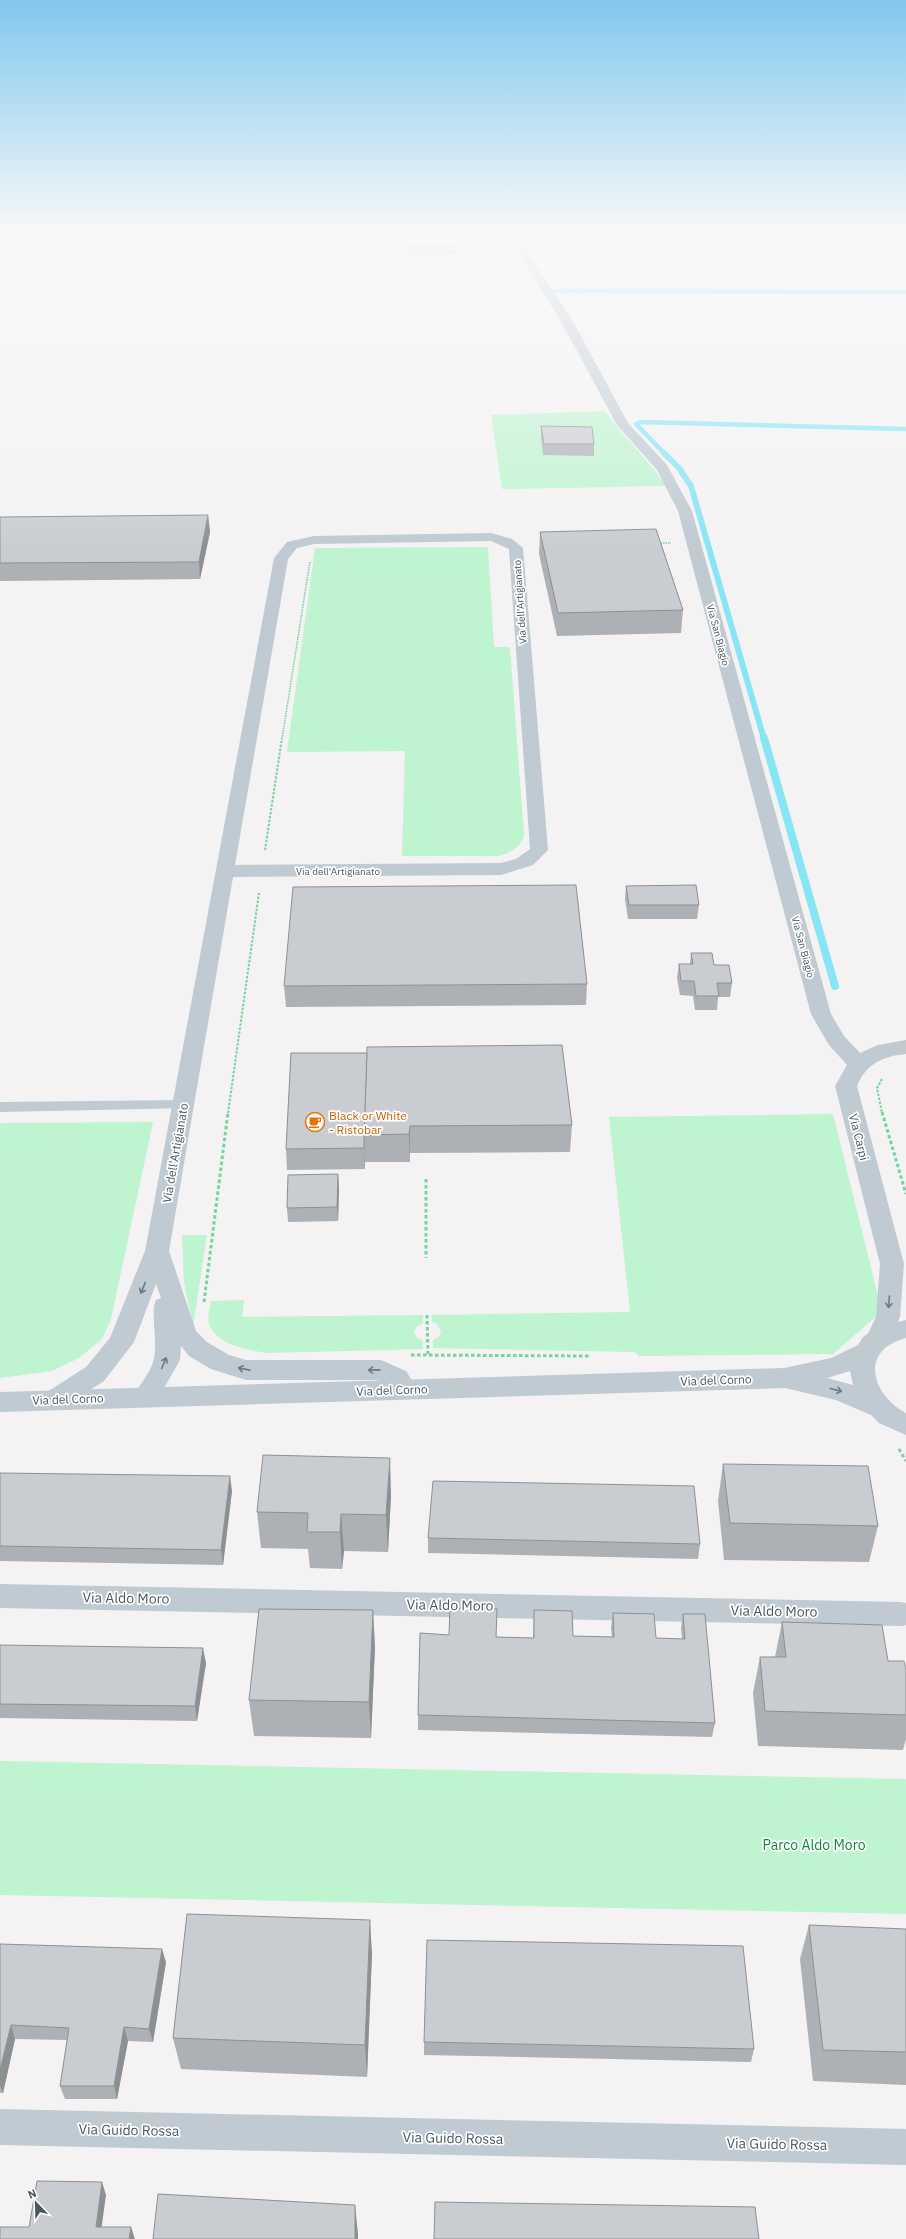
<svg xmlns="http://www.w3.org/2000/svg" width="906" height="2239" font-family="'IBM Plex Sans',sans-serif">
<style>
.green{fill:#bef4cf}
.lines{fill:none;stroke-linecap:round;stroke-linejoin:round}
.stream-far2{stroke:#88e5f4;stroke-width:4.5}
.stream-far1{stroke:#88e5f4;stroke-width:6}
.stream{stroke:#88e5f4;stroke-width:8}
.path-far2{stroke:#73d59e;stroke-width:1.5;stroke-dasharray:1.5 1;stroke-linecap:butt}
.path-far1{stroke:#73d59e;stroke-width:2;stroke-dasharray:2.5 1.5;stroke-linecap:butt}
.path{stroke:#73d59e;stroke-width:3;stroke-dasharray:3.5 2.5;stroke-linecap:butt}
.service{fill:#bfcad2;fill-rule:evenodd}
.minor{fill:#bfcad2;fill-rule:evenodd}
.tertiary{fill:#bfcad2;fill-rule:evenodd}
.wall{fill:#adb0b5}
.shaded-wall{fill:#8d9093}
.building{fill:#c9cdd2;stroke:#8d9093}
.oneway{stroke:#6c7a83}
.labels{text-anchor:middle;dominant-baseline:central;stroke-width:3.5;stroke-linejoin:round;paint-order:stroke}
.far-street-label{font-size:10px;fill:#485761;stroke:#fff}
.food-label{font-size:12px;fill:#c56008;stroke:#fff;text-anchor:start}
.street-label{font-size:12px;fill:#485761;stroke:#fff}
.near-street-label{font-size:14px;fill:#485761;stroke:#fff}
.near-park-label{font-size:14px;fill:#0f8642;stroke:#fff}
</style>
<rect width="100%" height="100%" fill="#f4f2f2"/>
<g class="green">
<path d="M605,411C624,438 648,459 666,486L502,489L491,415Z"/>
<path d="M488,547L494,647H510L524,835C520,849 511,852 498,856H402L405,751L287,752L315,548Z"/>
<path d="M833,1114L878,1296V1315L833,1354L639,1356L635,1352L433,1348V1340L439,1337L441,1331L437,1324L432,1322L431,1315L630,1312L609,1117Z"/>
<path d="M153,1122L111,1319L102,1339L79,1358L52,1371L0,1378V1123Z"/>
<path d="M182,1235H207L193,1327L184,1282Z"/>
<path d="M244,1300L242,1317L423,1315V1323L416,1327L414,1332L417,1338L423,1341V1349L268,1353C249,1350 219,1346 210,1326C206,1319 210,1309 211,1301Z"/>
<path d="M0,1761L906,1779V1914L0,1895Z"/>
</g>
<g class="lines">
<g class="stream-far2">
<path d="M555,291L906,292"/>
<path d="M665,454L636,424L641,422L906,429"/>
</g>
<path class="stream-far1" d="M664,453L679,468L691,486L764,739"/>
<path class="stream" d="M764,738L835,986"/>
<g class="path-far2">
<path d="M658,543H671"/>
<path d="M282,739L310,561"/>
</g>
<g class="path-far1">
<path d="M265,850L282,738"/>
<path d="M882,1079L877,1088L882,1113"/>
<path d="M228,1113L259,893"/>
</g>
<g class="path">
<path d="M882,1112L906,1194"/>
<path d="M426,1179V1258"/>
<path d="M204,1302L228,1112"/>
<path d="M427,1315L428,1354"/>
<path d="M411,1355L590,1356"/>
<path d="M899,1449L906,1461"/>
</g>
<path class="service" d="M184,1100L189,1102L191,1105L189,1108L0,1112V1102Z"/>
<g class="minor">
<path d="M507,235H517L575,325L628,423L667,465L692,511L831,1014L844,1036L860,1053L878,1045L906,1040V1054C883,1056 866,1064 857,1086L904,1264L900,1317L888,1345L879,1347L870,1345L866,1338L876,1317L880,1264L835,1086L847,1065L829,1045L811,1014L678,511L657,470L617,425L563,325Z"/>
<path d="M491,533L512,539L523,548L548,850L533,865L501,875L233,877L169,1251L196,1331L207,1342L229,1355L246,1360H381L406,1371L418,1390L414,1397C392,1404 395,1389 378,1380H246L211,1369L189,1356L181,1346L180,1360L155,1404L146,1407L137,1404L133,1397C139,1385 152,1371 154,1358C158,1341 150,1311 156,1300L161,1298L156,1284L134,1342L104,1381L65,1406L56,1409L47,1406L43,1399L47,1392L86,1367L110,1338L145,1251L274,558L287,542L314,536ZM491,541L509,549L530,849L516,859L501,863L235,865L288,559L297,548L314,544Z"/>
<path d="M0,1584L901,1602L906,1603V1625L901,1626L0,1608Z"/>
<path d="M0,2109L906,2129V2165L0,2145Z"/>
</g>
<path class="tertiary" d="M906,1320V1338C859,1350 871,1394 906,1413V1435L879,1423L871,1415L836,1400L785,1388L0,1412V1392L784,1368L831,1358L858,1345L863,1337L877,1327ZM850,1371L853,1385L827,1378Z"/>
</g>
<g class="wall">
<path d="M451,235H490V244L457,246V254L409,256L406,249V239L451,237Z"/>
<path d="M541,426L594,444V456L543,455L541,437Z"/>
<path d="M208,515L210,532L200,579L0,581V517Z"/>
<path d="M540,532L683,610L681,633L557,636L539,554Z"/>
<path d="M626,886L699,905L697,919H628L625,899Z"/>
<path d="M691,953L714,965L732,983L730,997H718L717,1010H695L693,996L680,995L677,978L679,964H690Z"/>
<path d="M587,984L586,1005L286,1007L284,986Z"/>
<path d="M291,1053L572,1125L570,1152L410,1153V1162H365V1169L287,1170L286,1149Z"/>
<path d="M338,1174L339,1189L338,1221L288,1222L287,1208Z"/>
<path d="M723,1464L878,1526L869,1562L724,1560L718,1501Z"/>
<path d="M0,1473L232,1491L223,1565L0,1561Z"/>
<path d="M391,1495L388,1552L344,1551L342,1569L310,1568L308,1549L261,1548L257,1512Z"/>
<path d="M428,1538L700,1544L698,1559L428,1553Z"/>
<path d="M534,1610L573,1636L612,1637L611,1628L613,1613L656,1638L682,1639L681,1628L683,1614L715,1723L712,1737L418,1730V1715L496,1637L533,1638Z"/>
<path d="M782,1622L888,1661L906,1671V1739L903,1750L758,1746L753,1693L760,1657H775Z"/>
<path d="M0,1645L206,1663L197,1721L0,1718Z"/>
<path d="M375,1646L371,1738L254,1736L249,1700Z"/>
<path d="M809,1925L906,1929V2085L813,2081L800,1959Z"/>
<path d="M0,1944L166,1962L153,2042L128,2041L117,2099H65L60,2086L67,2040L15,2039L3,2093H0Z"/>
<path d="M372,1953L367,2077L181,2069L173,2038Z"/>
<path d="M424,2042L754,2049L751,2062L424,2055Z"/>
</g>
<g class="shaded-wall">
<path d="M208,515L210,532L200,579L199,562Z"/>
<path d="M410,1126V1162L409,1134Z"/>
<path d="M364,1145L365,1162V1169L364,1148Z"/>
<path d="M338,1174L339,1189L338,1221L337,1207Z"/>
<path d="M390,1458L391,1495L388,1552L386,1515Z"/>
<path d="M230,1476L232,1491L223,1565L221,1550Z"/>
<path d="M341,1514L344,1551L342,1569L340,1532Z"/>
<path d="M373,1610L375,1646L371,1738L369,1702Z"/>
<path d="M203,1648L206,1663L197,1721L195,1706Z"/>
<path d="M370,1920L372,1953L367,2077L365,2045Z"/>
<path d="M162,1949L166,1962L153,2042L149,2029Z"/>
<path d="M11,2025L15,2039L3,2093L0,2086V2070Z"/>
<path d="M124,2027L128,2041L117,2099L114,2086Z"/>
<path d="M102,2182L106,2195L100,2239L96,2227Z"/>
<path d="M355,2205L358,2234V2239H355Z"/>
<path d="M131,2227L135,2239H129Z"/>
</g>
<g class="building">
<path d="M454,235H486L455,237Z"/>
<path d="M453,237L457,244L409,247L406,239Z"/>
<path d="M541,426L592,427L594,444H544Z"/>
<path d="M208,515L199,562L0,563V517Z"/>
<path d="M656,529L683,610L558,613L540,532Z"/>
<path d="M576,885L587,984L284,986L293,887Z"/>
<path d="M696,885L699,905H629L626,886Z"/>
<path d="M691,953H712L714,965H729L732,983H717L719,996H696L694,981H681L679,964H693Z"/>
<path d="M562,1045L572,1125L410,1126L409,1134L364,1135L367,1047Z"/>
<path d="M291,1053H367L364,1135V1148L286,1149Z"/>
<path d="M338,1174L337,1207L287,1208L288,1175Z"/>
<path d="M263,1455L390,1458L386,1515L341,1514L340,1532H307L308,1513L257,1512Z"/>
<path d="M723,1464L868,1466L878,1526L730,1523Z"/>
<path d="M0,1473L230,1476L221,1550L0,1546Z"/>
<path d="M433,1481L694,1486L700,1544L428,1538Z"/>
<path d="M450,1608L497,1609L496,1637L534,1638V1610L572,1611L573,1636L614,1637L613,1613L654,1614L656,1638L685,1639L683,1614H705L715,1723L418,1715L420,1633L449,1635Z"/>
<path d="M259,1609L373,1610L369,1702L249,1700Z"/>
<path d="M782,1622L882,1625L888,1661H904L906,1671V1715L765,1711L760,1657H786Z"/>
<path d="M0,1645L203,1648L195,1706L0,1704Z"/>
<path d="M187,1914L370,1920L365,2045L173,2038Z"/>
<path d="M809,1925L906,1929V2052L823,2050Z"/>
<path d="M427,1940L743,1946L754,2049L424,2042Z"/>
<path d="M0,1944L162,1949L149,2029L124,2027L114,2086H60L69,2028L11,2025L0,2070Z"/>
<path d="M37,2181L102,2182L96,2227H131L129,2239H0V2227H29Z"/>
<path d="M158,2194L355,2205V2239H153Z"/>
<path d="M435,2202L755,2207L759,2239H434Z"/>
</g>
<defs><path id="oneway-shaft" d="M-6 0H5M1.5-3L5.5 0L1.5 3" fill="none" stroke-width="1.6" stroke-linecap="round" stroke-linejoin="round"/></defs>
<g class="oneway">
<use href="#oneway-shaft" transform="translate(143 1288) rotate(112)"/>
<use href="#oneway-shaft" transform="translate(889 1302) rotate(94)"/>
<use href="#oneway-shaft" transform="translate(164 1363) rotate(-67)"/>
<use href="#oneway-shaft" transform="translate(244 1369) rotate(-169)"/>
<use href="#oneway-shaft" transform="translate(374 1370) rotate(179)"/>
<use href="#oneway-shaft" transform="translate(836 1390) rotate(14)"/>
</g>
<linearGradient id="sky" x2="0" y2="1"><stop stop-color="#81c8ed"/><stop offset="0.43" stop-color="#faf9f9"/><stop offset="1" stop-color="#faf9f9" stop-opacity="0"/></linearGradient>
<rect width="906" height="549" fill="url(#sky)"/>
<defs>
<g id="cafe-ring" transform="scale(1)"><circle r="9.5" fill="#fff" stroke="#e8710a" stroke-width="1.5"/><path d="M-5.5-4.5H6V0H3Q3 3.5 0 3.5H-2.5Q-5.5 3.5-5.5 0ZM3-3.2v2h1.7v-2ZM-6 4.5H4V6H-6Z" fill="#e8710a"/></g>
</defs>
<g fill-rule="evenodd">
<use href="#cafe-ring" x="315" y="1122"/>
</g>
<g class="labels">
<g class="far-street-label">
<text transform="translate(520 602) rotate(-94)">Via dell'Artigianato</text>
<text transform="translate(718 635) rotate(75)">Via San Biagio</text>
<text x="338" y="871">Via dell'Artigianato</text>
<text transform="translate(803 947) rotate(75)">Via San Biagio</text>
</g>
<g class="food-label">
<text x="329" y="1115">Black or White<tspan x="329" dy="14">- Ristobar</tspan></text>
</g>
<g class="street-label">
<text transform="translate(859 1137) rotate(76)">Via Carpi</text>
<text transform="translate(175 1153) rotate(-80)">Via dell'Artigianato</text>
<text transform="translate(716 1380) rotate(-2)">Via del Corno</text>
<text transform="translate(392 1390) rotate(-2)">Via del Corno</text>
<text transform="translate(68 1399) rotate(-2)">Via del Corno</text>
</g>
<g class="near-street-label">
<text transform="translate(126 1598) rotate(1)">Via Aldo Moro</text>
<text transform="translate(450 1605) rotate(1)">Via Aldo Moro</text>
<text transform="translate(774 1611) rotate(1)">Via Aldo Moro</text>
<text transform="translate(129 2130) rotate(1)">Via Guido Rossa</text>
<text transform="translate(453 2138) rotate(1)">Via Guido Rossa</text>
<text transform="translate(777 2144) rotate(1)">Via Guido Rossa</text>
</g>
<g class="near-park-label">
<text x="814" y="1845">Parco Aldo Moro</text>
</g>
</g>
<g transform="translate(36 2203) rotate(337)" stroke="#ffffff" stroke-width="3" paint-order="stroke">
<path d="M0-3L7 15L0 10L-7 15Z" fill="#485761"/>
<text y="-6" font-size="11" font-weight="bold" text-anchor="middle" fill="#485761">N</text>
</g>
</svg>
